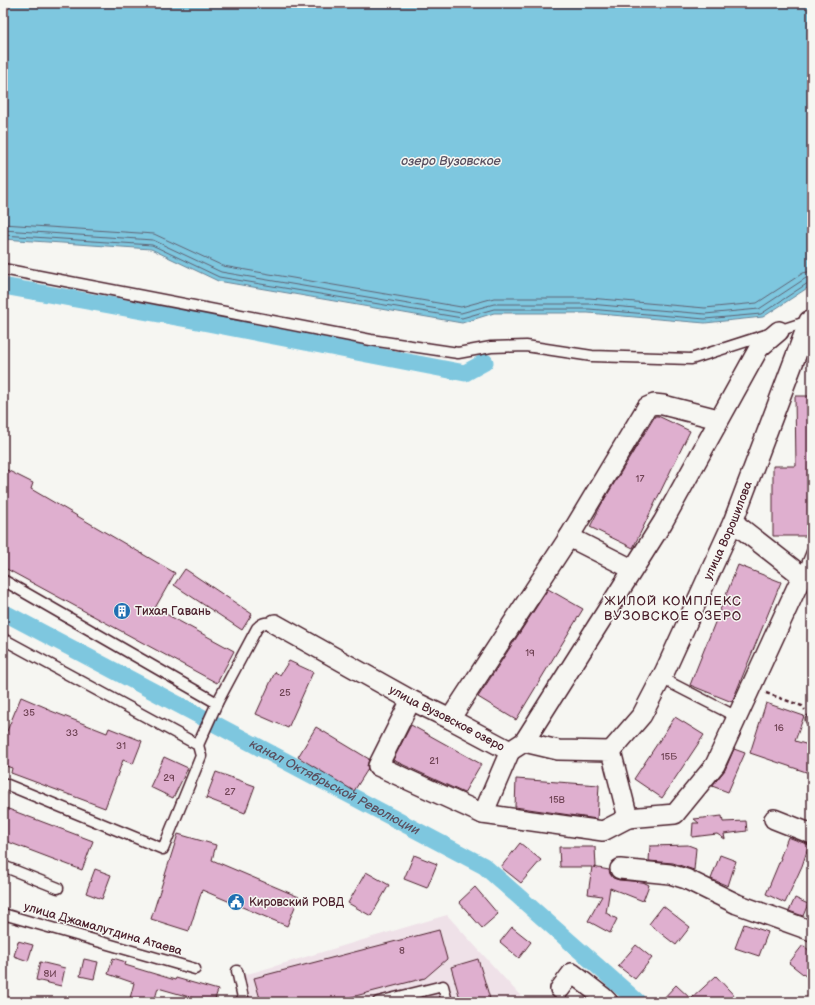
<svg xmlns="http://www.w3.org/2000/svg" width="815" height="1005" font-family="'Balsamiq Sans',sans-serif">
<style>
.built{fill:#efe1e8}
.water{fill:#7ec7df;stroke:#698497}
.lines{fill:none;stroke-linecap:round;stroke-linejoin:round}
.shore{stroke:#5f6273;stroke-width:1}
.canal{stroke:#7ec7df;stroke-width:17}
.building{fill:#dfafcf;stroke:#4a1f2b}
.service-casing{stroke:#4a1f2b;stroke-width:13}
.minor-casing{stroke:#4a1f2b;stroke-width:22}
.path{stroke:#4a1f2b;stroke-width:2.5;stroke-dasharray:4 3;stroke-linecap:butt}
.service{stroke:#f6f6f2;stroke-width:10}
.minor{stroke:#f6f6f2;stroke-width:19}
.labels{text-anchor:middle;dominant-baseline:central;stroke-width:3;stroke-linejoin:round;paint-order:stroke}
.number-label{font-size:10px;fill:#6f4354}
.street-label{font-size:12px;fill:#4a1f2b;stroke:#f6f6f2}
.poi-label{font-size:12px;fill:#4a1f2b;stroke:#f6f6f2;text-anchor:start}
.water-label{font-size:13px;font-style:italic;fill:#5a5161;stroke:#f6f6f2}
.neighbourhood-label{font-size:13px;letter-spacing:1px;fill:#4a1f2b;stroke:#f6f6f2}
</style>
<rect width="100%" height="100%" fill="#f6f6f2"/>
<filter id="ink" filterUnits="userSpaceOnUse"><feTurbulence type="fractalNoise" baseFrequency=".025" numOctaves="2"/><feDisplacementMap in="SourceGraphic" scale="8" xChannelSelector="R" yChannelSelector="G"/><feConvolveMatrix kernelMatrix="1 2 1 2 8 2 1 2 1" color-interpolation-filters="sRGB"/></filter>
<g filter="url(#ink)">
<path class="built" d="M447,915L526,1002H249L241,976Z"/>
<path class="water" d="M3,3H812V285L763,317L705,323L588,313H494L462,323L218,281L151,249L3,239Z"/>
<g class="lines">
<g class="shore">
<path d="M3,224L154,234L223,266L461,307L494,298H589L705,308L757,303L803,273L812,271"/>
<path d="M3,230L153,240L221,272L461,313L494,304H589L705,314L759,309L806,278L812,277"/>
<path d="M3,235L152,245L219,277L462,318L494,309H589L705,319L761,314L808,283L812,282"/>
</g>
<g class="canal">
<path d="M3,286L187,319L465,373L485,362"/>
<path id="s1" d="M3,612L484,866L638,1002"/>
</g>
</g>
<g class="building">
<path d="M795,396H812V536H773V466H796Z"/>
<path d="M655,416H658L690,431L633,548L590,527L601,505Z"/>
<path d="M3,468L33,483L31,489L175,573L155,608L234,651L217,683L3,567Z"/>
<path d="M738,565L781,582L732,702L690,685Z"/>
<path d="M185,569L252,614L242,630L174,585Z"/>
<path d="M548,589L583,609L516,720L478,697Z"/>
<path d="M289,661L313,672L288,728L256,714L275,672L280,675Z"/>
<path d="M21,697L47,708L46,709L107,733L109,728L142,741L133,764L123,760L105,808L11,773L12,768L3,765V730L7,731Z"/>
<path d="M766,703L804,716L795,741L812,746V774L750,753Z"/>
<path d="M675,717L704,735L662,798L634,779Z"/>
<path d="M411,725L481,764L464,793L393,760Z"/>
<path d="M316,727L369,759L367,766L368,769L354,791L298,757Z"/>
<path d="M734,749L745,753L728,792L712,786L725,770Z"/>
<path d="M164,757L188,768L173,798L150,787Z"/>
<path d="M216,772L255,786L245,813L206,798Z"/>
<path d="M516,779L599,785L597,819L515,807Z"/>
<path d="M3,807L93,841L82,870L3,840Z"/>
<path d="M722,816L723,822L746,821L747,831L724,834L725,839L717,834L692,837L693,823H699L694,819Z"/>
<path d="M178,834L216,845L212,860L299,897L287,926L202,890L189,931L151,919Z"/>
<path d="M788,837L809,845L802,866L785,903L766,894L781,858H780Z"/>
<path d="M520,843L541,860L521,883L501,867Z"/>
<path d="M688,845L696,848L694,870L673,863L649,861L650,846Z"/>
<path d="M559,847H595L596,867H593L609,870L610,874L613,878L619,880L643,882L649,885L643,901L610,888L606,913L617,919L610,933L588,921L602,896L588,894L592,867H560Z"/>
<path d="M414,855L437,864L427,888L404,879Z"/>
<path d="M720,855L736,861L728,886L711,879Z"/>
<path d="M95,869L111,875L102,899L86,893Z"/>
<path d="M366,872L389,885L371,916L348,903Z"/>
<path d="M475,887L498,914L482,928L459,902Z"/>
<path d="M795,898L808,904L803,916L789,911Z"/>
<path d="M663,906L690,927L676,945L649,924Z"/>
<path d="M744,924L768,932L759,956L735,948Z"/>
<path d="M512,927L531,942L519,958L500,942Z"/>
<path d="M439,930L447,959L425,978L332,1002H261L254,978Z"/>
<path d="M18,941L33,945L28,961L14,956Z"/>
<path d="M636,945L652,958L635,979L618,966Z"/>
<path d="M803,945L812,953V981L789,963Z"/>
<path d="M113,958L126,962L125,965L175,980L176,978L218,990L214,1002H207L158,988L154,1002H129L134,983L108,974Z"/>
<path d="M84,959L98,962L94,979L80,976Z"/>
<path d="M478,959L491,1002H461L451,967Z"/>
<path d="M40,962L65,968L61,986L36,980Z"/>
<path d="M716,976L740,1002H660L676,985L691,999Z"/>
</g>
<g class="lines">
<g class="service-casing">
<g id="service">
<path d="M3,269L371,340L458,353L491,347L526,346L592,356L691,359L809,321"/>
<path d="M802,576L812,552"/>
<path d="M3,580L217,703"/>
<path d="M3,639L198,745L201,756L163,849L3,783"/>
<path d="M661,678L737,717"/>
<path d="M811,720H812"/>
<path d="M198,745L217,703L257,628C263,622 267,622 275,624"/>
<path d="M3,866L58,888"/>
<path d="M3,914L195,969"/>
<path d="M237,971L244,1002"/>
<path d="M378,1002L443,986L447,1002"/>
</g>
</g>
<g class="minor-casing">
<g id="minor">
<path d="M569,537L632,569"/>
<path id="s2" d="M275,624L411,700L450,719L510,751L524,742L663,522L759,348L779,331"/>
<path d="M411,700L378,766L483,814L603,831L628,818"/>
<path d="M450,719L569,537L647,407L654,404L663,405L718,419"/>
<path d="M524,742L558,750L611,751L628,818L675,814L715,765L802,576L733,522"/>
<path id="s3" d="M611,751L642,715L665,671L733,522L809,321L812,320"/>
<path d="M483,814L510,751"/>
<path d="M774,819L812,834"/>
<path d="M620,869L670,874L686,879L737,904L812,931"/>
<path d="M560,989L572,973L603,997L608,1002"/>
</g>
</g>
<path class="path" d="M766,693L802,706L805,710"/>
<use href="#service" class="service"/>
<use href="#minor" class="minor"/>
</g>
</g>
<defs>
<g id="building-disc" transform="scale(0.9)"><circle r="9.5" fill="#1f6fb2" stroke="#f6f6f2"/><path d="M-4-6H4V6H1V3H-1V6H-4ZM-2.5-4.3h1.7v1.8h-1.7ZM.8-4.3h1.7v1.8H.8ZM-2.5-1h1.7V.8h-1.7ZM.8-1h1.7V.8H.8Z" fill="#fff"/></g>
<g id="civic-disc" transform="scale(0.9)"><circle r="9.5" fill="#1f6fb2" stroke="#f6f6f2"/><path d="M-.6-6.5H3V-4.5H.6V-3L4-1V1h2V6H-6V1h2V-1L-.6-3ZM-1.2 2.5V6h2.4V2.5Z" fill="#fff"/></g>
</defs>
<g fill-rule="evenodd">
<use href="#building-disc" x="122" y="611"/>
<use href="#civic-disc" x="236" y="902"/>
</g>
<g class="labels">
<g class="number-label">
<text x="640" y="479">17</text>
<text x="530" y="653">19</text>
<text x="285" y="693">25</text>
<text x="29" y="713">35</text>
<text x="779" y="728">16</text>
<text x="72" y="733">33</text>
<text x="121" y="746">31</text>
<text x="669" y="757">15Б</text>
<text x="434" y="761">21</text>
<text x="169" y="778">29</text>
<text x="230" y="792">27</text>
<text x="557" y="800">15В</text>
<text x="402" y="951">8</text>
<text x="50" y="974">8И</text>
</g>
<g class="street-label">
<text stroke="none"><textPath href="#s3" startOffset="251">улица Ворошилова</textPath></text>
<text stroke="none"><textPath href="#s2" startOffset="196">улица Вузовское озеро</textPath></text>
<text transform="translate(103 929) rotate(16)">улица Джамалутдина Атаева</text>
</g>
<g class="poi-label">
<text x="135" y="611">Тихая Гавань</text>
<text x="249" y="902">Кировский РОВД</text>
</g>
<g class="water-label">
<text x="451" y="161">озеро Вузовское</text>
<text stroke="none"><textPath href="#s1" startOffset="375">канал Октябрьской Революции</textPath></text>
</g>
<g class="neighbourhood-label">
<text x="673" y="601">ЖИЛОЙ КОМПЛЕКС<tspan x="673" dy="15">ВУЗОВСКОЕ ОЗЕРО</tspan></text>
</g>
</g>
<rect width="815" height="1005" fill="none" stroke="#f6f6f2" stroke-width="16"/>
<rect x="8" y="8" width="799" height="989" fill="none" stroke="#4a1f2b" stroke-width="1.5" filter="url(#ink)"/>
</svg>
